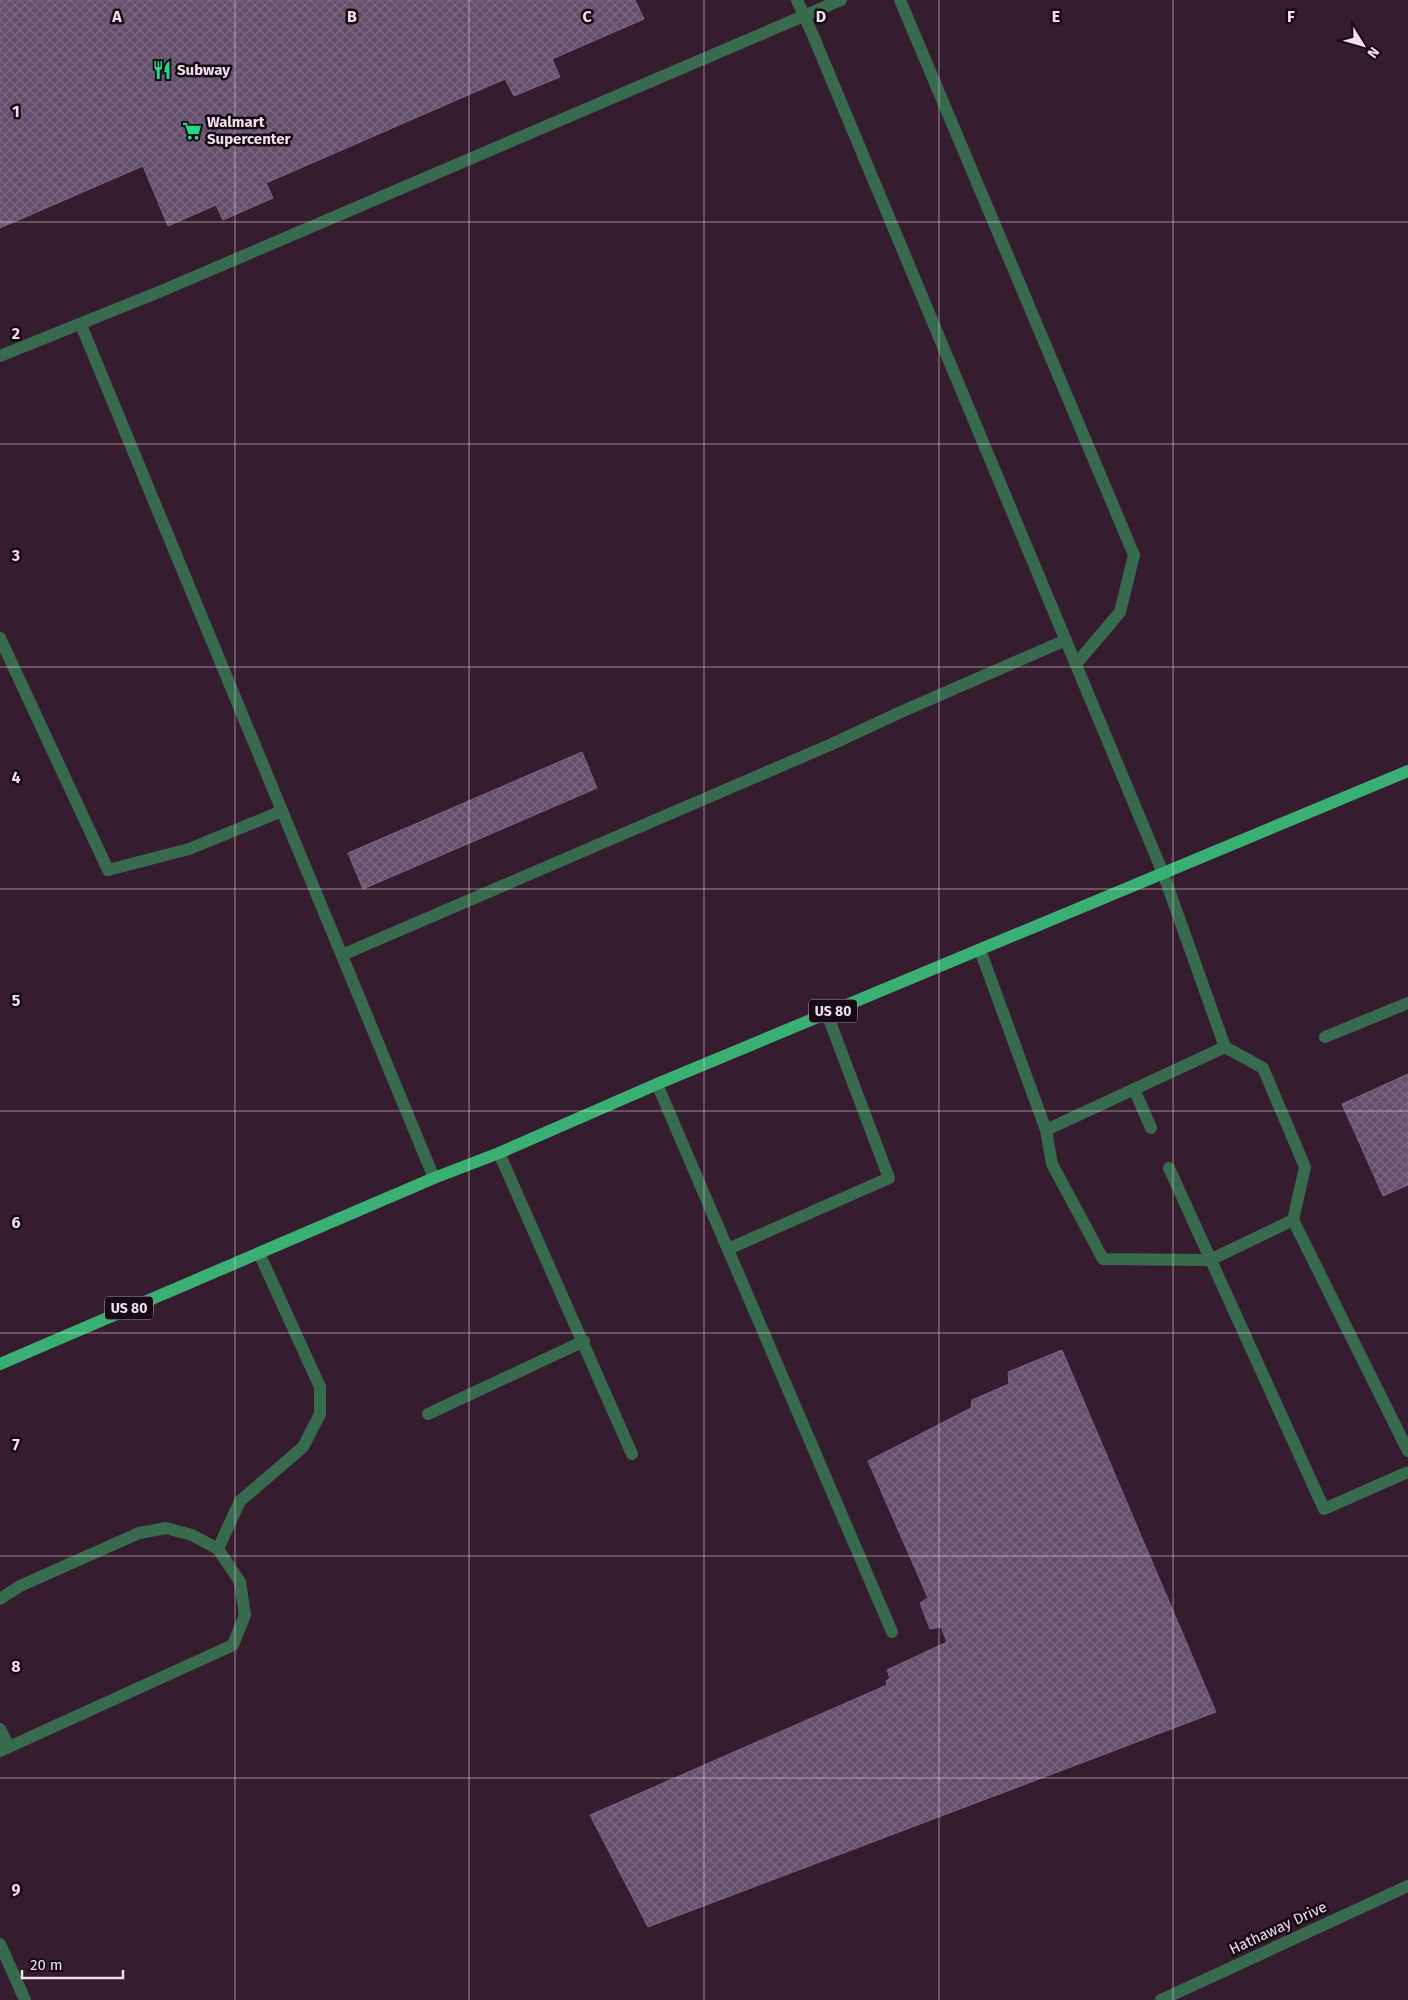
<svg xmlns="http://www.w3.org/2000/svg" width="1408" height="2000" font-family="'Fira Sans',sans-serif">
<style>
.building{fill:url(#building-cross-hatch);stroke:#7b6583}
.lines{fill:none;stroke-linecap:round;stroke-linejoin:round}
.service{stroke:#386b4e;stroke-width:12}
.minor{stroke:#386b4e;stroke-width:12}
.primary{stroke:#3aaf73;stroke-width:12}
.grid{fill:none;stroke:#f1dfeb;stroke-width:1;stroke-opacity:0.55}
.labels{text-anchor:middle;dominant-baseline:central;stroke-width:5;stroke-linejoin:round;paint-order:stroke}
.shield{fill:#160b13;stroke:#af9faa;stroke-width:1}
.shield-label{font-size:14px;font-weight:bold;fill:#f1dfeb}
.poi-label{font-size:15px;font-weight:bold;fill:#f1dfeb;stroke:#160b13;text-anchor:start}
.street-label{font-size:15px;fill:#f1dfeb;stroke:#160b13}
.grid-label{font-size:16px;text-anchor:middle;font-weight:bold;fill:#f1dfeb;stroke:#160b13;stroke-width:5;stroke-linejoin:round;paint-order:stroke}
</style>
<defs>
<pattern id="building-cross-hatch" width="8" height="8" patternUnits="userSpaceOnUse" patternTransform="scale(1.25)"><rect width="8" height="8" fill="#634f6b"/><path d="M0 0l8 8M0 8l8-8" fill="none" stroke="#7a6880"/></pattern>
</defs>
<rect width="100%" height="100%" fill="#361c2f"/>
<g class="building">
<path d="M0,0H635L644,19L552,59L560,77L514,96L505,79L266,183L273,198L223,220L216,205L168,226L143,166L0,228Z"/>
<path d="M582,752L597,788L363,889L348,853Z"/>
<path d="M1408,1074V1185L1383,1196L1342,1104Z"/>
<path d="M1062,1350L1216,1712L648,1927L590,1815L887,1685L886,1681L890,1678L887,1670L947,1642L941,1627L930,1629L920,1603L928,1598L868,1461L971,1408L972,1400L1009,1384L1008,1372Z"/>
</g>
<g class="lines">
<g class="service">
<path d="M797,0L812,33L1163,873L1225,1047L1263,1068L1305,1167L1293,1220L1408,1451"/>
<path d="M900,0L1134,555L1120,612L1076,664"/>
<path d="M0,356L159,292L841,0"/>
<path d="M0,638L108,870L189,849L282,811"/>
<path d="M980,950L1046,1130L1052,1164L1103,1259L1210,1260L1293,1220"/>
<path d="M342,955L832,744L903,711L1066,640"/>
<path d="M1325,1037L1408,1003"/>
<path d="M657,1084L892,1632"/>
<path d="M1134,1089L1151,1128"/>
<path d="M1046,1130L1225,1047"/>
<path d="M499,1153L632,1454"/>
<path d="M1169,1168L1324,1509L1408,1472"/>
<path d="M728,1249L889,1178L827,1014"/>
<path d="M428,1414L584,1341"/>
<path d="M0,1599L20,1586L139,1533L166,1528L192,1535L218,1549"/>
<path d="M0,1729L9,1747"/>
<path d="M0,1751L233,1645L245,1615L240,1582L218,1549L240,1501L303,1447L320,1414V1387L259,1253"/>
</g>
<g class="minor">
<path d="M81,325L434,1178"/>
<path d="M0,1944L25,2000"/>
<path d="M1161,2000L1408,1886"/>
</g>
<path class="primary" d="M0,1364L434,1178L499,1153L657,1084L1408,771"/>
</g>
<path class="grid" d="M235,0V2000M469,0V2000M704,0V2000M939,0V2000M1173,0V2000M0,222H1408M0,444H1408M0,667H1408M0,889H1408M0,1111H1408M0,1333H1408M0,1556H1408M0,1778H1408"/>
<defs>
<g id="restaurant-bare" transform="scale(1.5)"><path d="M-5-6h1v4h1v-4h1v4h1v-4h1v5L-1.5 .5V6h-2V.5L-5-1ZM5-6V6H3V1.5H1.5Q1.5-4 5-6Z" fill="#20d887" stroke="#160b13" stroke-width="2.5" paint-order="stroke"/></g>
<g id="supermarket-bare" transform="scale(1.5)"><path d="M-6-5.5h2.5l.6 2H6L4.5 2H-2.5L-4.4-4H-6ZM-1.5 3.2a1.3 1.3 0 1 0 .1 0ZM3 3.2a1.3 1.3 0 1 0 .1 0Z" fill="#20d887" stroke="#160b13" stroke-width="2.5" paint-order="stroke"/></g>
</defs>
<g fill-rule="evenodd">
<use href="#restaurant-bare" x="162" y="70"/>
<use href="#supermarket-bare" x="192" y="131"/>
</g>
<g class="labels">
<g class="shield">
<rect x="809" y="999.5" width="48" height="23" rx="4"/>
<rect x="105" y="1296.5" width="48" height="23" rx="4"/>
</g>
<g class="shield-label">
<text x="833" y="1011">US 80</text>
<text x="129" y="1308">US 80</text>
</g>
<g class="poi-label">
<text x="177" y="70">Subway</text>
<text x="207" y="122">Walmart<tspan x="207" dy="17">Supercenter</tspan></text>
</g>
<g class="street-label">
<text transform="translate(1278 1928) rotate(-25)">Hathaway Drive</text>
</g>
</g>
<g class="grid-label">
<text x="117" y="22">A</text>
<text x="352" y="22">B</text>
<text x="587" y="22">C</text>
<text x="821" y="22">D</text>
<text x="1056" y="22">E</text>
<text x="1291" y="22">F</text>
<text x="16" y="117">1</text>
<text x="16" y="339">2</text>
<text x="16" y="561">3</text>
<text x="16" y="783">4</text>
<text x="16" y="1006">5</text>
<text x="16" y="1228">6</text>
<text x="16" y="1450">7</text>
<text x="16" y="1672">8</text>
<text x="16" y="1895">9</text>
</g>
<g transform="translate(1363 45) rotate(127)" stroke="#160b13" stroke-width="4" paint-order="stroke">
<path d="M0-4L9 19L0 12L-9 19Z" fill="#f1dfeb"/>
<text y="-8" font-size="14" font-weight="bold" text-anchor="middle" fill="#f1dfeb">N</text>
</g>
<path d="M22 1970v8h101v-8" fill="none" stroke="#f1dfeb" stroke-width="2.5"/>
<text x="30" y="1970" font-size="15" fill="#f1dfeb" stroke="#160b13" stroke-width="4" paint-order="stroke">20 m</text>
</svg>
